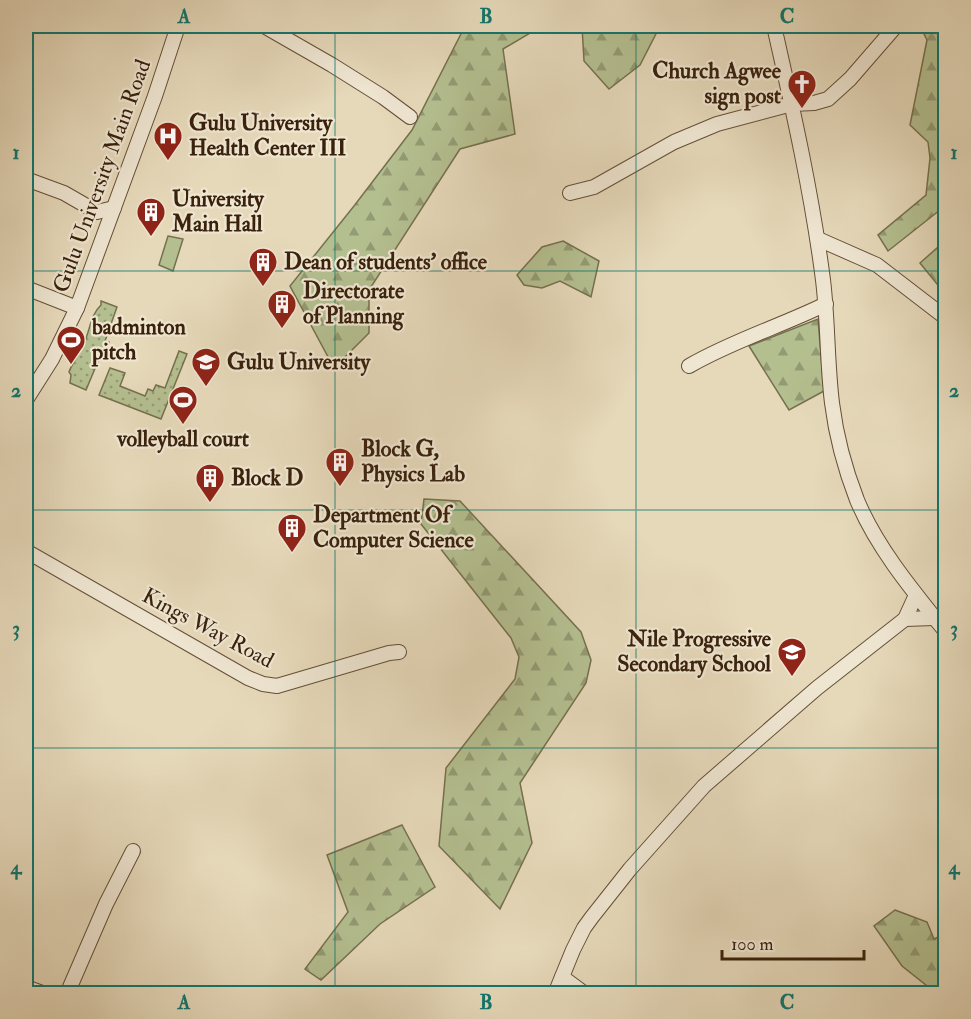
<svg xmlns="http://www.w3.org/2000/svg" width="971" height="1019" font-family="'IM FELL Double Pica',serif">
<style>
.grass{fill:url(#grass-dots);stroke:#76704e;stroke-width:1.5}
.forest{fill:url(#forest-firs);stroke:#76704e;stroke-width:1.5}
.pitch{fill:#b4bf90;stroke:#76704e;stroke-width:1.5}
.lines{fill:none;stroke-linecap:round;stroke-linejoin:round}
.minor-casing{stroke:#644f38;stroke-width:16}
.minor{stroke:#efe6d2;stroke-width:14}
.grid{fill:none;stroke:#0f766e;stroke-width:1.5;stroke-opacity:0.55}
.labels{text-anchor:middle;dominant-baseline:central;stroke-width:4.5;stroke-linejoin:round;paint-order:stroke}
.poi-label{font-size:22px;font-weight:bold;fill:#39210c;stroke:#efe6d2;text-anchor:start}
.street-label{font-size:22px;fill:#39210c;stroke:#efe6d2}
.neatline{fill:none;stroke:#0f766e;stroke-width:2}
.grid-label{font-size:20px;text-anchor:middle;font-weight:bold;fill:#0f766e}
</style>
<defs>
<pattern id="grass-dots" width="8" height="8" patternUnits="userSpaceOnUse" patternTransform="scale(1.5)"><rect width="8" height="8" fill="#b4bf90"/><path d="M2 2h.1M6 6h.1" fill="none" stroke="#939b74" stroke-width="1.8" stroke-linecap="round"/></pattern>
<pattern id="forest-firs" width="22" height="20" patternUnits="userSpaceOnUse" patternTransform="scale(1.5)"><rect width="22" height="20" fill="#b4bf90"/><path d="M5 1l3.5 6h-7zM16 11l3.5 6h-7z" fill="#939b74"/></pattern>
</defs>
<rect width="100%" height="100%" fill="#e6d9ba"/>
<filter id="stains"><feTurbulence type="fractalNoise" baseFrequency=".00333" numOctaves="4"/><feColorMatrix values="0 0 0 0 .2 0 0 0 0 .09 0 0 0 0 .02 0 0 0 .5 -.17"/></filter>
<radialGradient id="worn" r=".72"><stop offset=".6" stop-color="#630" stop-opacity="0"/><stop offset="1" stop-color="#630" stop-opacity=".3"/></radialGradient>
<g class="grass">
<path d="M101,301L117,307L105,341L109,342L103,360L99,359L86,390L70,383L71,375L69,372C73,361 81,352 85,341C90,329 91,314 101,305Z"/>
<path d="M179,351L187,354L161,419L99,395L110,368L125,373L120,386L145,396L148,389L153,391L156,385L165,388Z"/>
</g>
<g class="forest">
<path d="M465,26H542L503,49L515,134L460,149L369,290V333L334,368L290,286L354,206L412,130Z"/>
<path d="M582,26H660L640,65L609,89L584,61Z"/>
<path d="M920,26H945V206L888,251L878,235L926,195L930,158L928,142L910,125L927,40Z"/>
<path d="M563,241L599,261L591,297L560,281L542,288L524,285L517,275L542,247Z"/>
<path d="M945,241V277L937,284L920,263Z"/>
<path d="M818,319L824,391L789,410L749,346Z"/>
<path d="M424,499L460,501L581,632L591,660L586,683L520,783L532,843L500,909L439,846L446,768L515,679L519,657L511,638L421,524Z"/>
<path d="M402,825L435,887L380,924L321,980L305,969L348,912L327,855Z"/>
<path d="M895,910L927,922L934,939L945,934V993H936L902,966L874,926Z"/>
</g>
<path class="pitch" d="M168,236L183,239L173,271L159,265Z"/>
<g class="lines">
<g class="minor-casing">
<g id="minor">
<path d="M264,26L332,65L383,97L410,117"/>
<path d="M774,26C793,110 812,194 823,280C828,321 827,362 832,403C836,435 845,469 857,500C877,548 913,591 946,632"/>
<path d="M26,179L64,193L97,212L114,208"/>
<path d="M570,193L594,187L674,142L717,124L792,104L814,103L828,99L850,79L896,26"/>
<path d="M818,239L877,265L946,318"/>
<path d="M26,288L77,308"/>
<path d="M689,366C732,341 781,326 826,304"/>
<path d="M26,400L52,359L77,308L155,96L178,26"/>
<path d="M26,551L248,678L263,684L277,686L389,653L399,652"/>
<path d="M905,619L934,618"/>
<path d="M562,977L585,994"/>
<path d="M26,987L45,994"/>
<path d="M67,994L106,904L133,851"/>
<path d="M555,994L573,950L584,928L592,917L630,869L704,786L817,688L905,619L916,595"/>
</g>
</g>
<use href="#minor" class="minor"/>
</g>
<path class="grid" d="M335,26V994M636,26V994M26,271H946M26,510H946M26,748H946"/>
<defs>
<g id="church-pin" transform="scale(1.5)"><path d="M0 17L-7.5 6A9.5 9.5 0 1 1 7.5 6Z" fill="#8f2418" stroke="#efe6d2"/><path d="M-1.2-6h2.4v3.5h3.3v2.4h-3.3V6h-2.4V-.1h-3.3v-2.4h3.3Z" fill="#fff"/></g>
<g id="hospital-pin" transform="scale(1.5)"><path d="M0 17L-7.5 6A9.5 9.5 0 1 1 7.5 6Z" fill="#8f2418" stroke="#efe6d2"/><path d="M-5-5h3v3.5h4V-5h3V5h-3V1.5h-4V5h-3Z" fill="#fff"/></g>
<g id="building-pin" transform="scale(1.5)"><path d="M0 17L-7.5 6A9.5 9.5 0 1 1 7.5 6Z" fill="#8f2418" stroke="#efe6d2"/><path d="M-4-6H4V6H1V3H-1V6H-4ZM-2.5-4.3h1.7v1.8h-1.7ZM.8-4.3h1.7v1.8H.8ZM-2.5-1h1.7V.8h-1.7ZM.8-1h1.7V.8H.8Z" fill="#fff"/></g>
<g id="stadium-pin" transform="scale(1.5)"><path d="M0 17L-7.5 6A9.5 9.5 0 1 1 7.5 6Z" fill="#8f2418" stroke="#efe6d2"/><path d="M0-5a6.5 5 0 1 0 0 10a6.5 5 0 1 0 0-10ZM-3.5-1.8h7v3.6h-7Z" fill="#fff"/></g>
<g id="university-pin" transform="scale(1.5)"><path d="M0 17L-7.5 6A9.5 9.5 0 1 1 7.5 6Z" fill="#8f2418" stroke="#efe6d2"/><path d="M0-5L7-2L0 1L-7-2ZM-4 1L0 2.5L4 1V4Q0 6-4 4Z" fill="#fff"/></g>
<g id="school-pin" transform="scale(1.5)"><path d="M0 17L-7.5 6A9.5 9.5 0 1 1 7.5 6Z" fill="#8f2418" stroke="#efe6d2"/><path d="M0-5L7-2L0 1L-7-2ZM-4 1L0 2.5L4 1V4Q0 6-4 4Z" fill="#fff"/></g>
</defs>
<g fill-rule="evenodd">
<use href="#church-pin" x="802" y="84"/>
<use href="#hospital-pin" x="168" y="136"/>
<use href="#building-pin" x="151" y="212"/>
<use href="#building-pin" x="263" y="262"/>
<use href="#building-pin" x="282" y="304"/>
<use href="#stadium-pin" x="71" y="340"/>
<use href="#university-pin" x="206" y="362"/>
<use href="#stadium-pin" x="183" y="400"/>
<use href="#building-pin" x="340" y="462"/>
<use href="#building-pin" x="210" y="478"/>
<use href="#building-pin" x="292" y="528"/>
<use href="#school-pin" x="792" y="652"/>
</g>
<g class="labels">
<g class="poi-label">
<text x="781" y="71" text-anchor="end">Church Agwee<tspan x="781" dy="25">sign post</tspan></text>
<text x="189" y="123">Gulu University<tspan x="189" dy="25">Health Center III</tspan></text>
<text x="172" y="199">University<tspan x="172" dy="25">Main Hall</tspan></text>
<text x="284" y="262">Dean of students' office</text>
<text x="303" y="291">Directorate<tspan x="303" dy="25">of Planning</tspan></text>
<text x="92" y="327">badminton<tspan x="92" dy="25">pitch</tspan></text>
<text x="227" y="362">Gulu University</text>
<text x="183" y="439" text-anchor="middle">volleyball court</text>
<text x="361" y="449">Block G,<tspan x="361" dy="25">Physics Lab</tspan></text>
<text x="231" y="478">Block D</text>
<text x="313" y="515">Department Of<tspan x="313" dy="25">Computer Science</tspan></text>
<text x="771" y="639" text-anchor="end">Nile Progressive<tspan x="771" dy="25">Secondary School</tspan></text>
</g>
<g class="street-label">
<text transform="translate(102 176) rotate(-70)">Gulu University Main Road</text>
<text transform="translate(208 628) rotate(28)">Kings Way Road</text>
</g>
</g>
<rect width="971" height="1019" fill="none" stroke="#e6d9ba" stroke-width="66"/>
<path d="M722 950v9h142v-9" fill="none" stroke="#39210c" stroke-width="3"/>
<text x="731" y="950" font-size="18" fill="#39210c" stroke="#efe6d2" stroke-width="4.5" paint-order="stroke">100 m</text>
<rect x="33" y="33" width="905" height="953" class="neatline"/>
<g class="grid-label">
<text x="184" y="23">A</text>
<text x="486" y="23">B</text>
<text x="787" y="23">C</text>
<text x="16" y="159">1</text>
<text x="954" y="159">1</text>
<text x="16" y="397">2</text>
<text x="954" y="397">2</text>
<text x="16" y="635">3</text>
<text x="954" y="635">3</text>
<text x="16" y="874">4</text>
<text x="954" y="874">4</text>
<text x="184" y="1009">A</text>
<text x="486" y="1009">B</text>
<text x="787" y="1009">C</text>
</g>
<rect width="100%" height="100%" filter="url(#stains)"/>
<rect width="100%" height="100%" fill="url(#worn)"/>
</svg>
